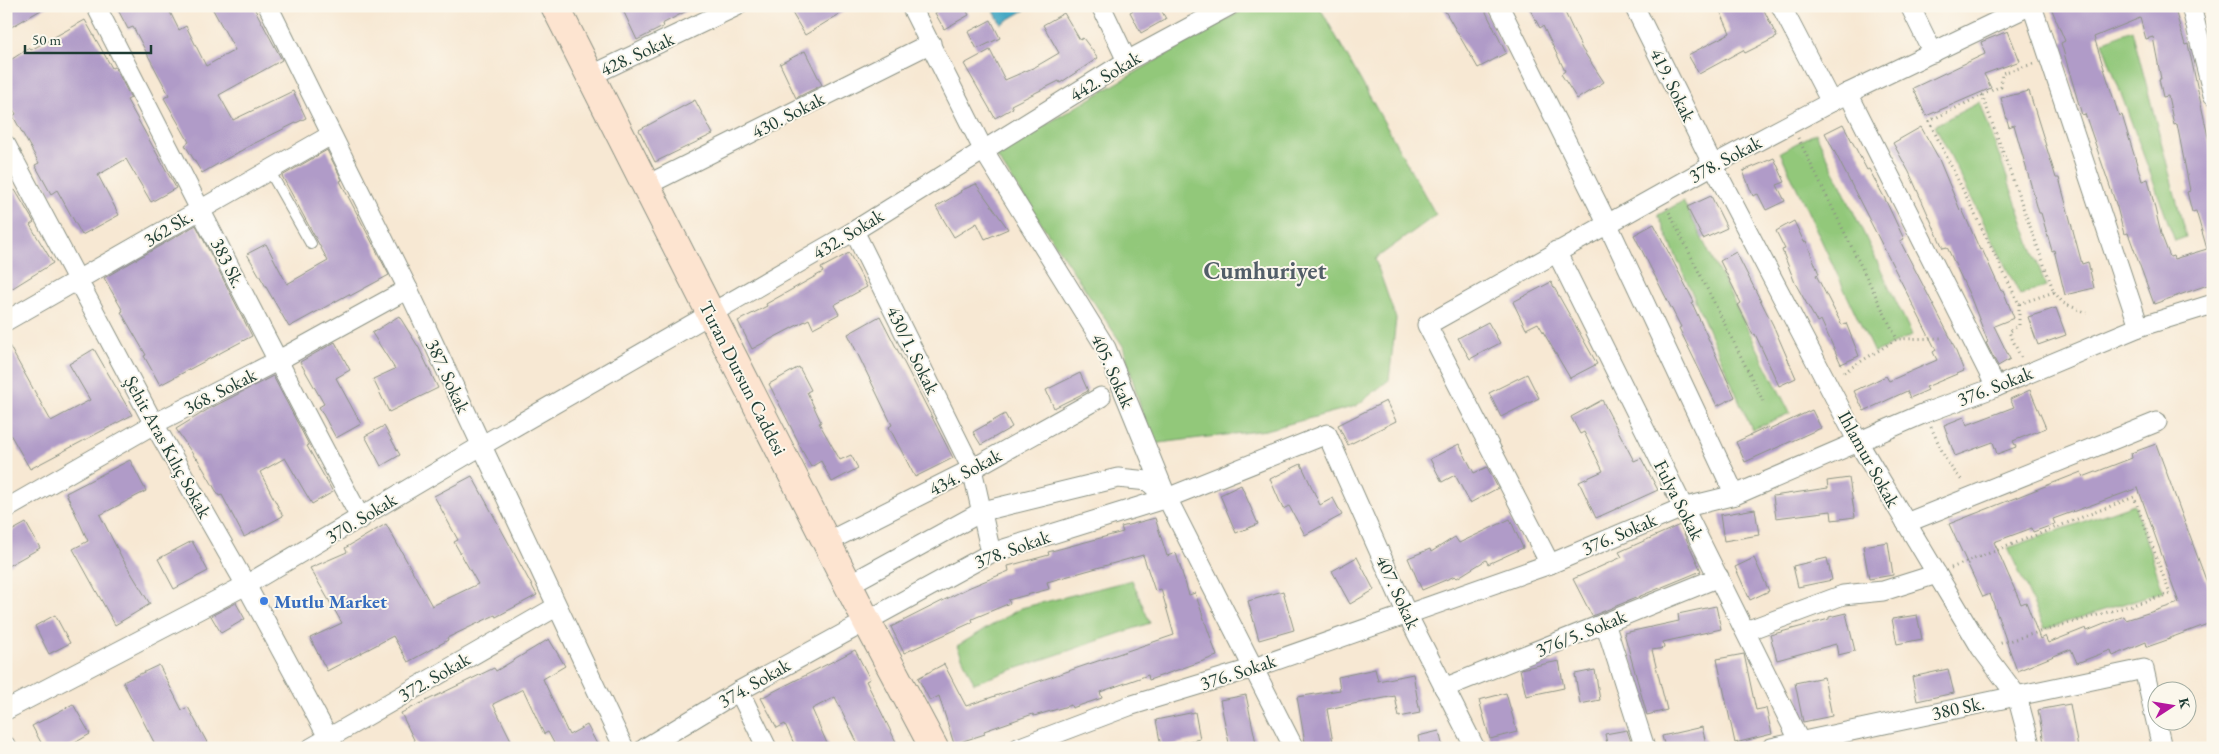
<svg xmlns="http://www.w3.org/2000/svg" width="2219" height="754" font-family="'EB Garamond',serif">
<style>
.green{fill:#92c87a;stroke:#588257}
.water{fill:#44a8c4;stroke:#32727c}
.building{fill:#b09bc8;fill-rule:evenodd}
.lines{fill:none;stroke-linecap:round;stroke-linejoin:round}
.lane-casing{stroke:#8b9284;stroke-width:12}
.street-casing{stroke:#8b9284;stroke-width:21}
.secondary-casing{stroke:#8b9284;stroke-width:30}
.path{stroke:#8b9284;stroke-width:3;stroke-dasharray:1 4;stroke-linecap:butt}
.lane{stroke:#fff;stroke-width:10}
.street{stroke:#fff;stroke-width:19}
.secondary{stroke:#fde4d0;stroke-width:28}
.shop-dot{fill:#3f7fe0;stroke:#fbf7ec;stroke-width:2}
.labels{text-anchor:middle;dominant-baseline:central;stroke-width:4;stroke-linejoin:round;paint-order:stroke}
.street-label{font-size:19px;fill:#1f3d34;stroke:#fbf7ec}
.shop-label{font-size:19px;font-weight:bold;fill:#366cbe;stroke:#fbf7ec;text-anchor:start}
.district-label{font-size:24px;font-weight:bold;fill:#525e68;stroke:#fbf7ec}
</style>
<rect width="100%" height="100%" fill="#fbf7ec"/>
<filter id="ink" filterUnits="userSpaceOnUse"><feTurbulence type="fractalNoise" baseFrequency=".02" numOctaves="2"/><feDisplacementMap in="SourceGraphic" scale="10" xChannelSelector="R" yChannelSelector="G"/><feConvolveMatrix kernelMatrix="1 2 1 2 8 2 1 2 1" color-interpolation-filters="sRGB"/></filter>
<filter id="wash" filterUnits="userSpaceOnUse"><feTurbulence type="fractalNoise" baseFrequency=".0096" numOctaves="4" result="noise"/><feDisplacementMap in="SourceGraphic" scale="20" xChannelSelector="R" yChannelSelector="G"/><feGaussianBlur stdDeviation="1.12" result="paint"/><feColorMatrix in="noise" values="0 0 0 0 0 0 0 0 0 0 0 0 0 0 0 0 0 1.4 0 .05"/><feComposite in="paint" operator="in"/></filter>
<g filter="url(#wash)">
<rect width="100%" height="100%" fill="#f7e8d3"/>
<g class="green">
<path d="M1250,6H1319L1436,215L1375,259L1396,319L1389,380L1356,406L1266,430L1151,444L1123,346L995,154Z"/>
<path d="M2132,30L2186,237L2175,241L2102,42Z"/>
<path d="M1980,102L2046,287L2020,295L1935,125Z"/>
<path d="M1816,133L1912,335L1874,353L1780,152Z"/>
<path d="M1683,201L1790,413L1752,430L1658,215Z"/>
<path d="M2134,504L2163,591L2045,629L2008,548Z"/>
<path d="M1132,580L1150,623L974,683L957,646L1021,608Z"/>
</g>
<path class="water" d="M991,6H1023L1025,10L1001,24Z"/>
<g id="blocks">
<g class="building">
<path d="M6,6H48L6,30Z"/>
<path d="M116,6H167L179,30L186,26L206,66L235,50L211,6H253L282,60L219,95L233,120L293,91L306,118L251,145L202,173L185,145L189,142L164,98L169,95L133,27L128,29Z"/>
<path d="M621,6H696L662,24L663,27L637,40Z"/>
<path d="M788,6H853L805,35Z"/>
<path d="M946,6H964L969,15L944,29L935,13Z"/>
<path d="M1141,6H1159L1166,19L1141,33L1130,12Z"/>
<path d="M1442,6H1483L1506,53L1478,68Z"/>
<path d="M1528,6H1562L1582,49L1604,82L1577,99L1561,74L1565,71L1543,26L1540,28Z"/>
<path d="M1718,6H1762L1777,37L1745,53L1743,50L1699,74L1688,55L1730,33Z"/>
<path d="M2059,6H2174L2185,45L2188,44L2213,160V283L2154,304L2128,233L2124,234L2117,207L2085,114L2082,115L2061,43L2065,41L2052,10ZM2140,18L2146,39L2153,37L2161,79H2159L2163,97L2168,96L2174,125L2177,124L2190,191L2187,192L2192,212L2196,211L2207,249L2174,259L2173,256L2170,257L2161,234L2148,179L2142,181L2122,115L2119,116L2094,37Z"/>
<path d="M1064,13L1080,40L1083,38L1098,58L1060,83L1059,81L1011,105L1013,108L995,118L964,64L990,50L1005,80L1035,67L1059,53L1043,25Z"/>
<path d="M85,20L112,68L115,67L131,98L127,100L176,188L151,202L126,159L98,175L119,215L82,235L57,190L51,194L35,165L39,163L13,116L16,114L6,98V63L29,48L31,50Z"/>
<path d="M991,20L1000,38L977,49L968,32Z"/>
<path d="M2008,31L2020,61L1984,74L1991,88L1926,116L1913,88L1985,54L1981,42Z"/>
<path d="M805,51L822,85L796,98L780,64Z"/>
<path d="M2029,91L2056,178H2059L2082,264L2088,262L2094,288L2065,295L2054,250L2052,251L2041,213H2039L2014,125L2009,127L2001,98Z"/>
<path d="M695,100L713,134L655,162L639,130Z"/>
<path d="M1843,124L1867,170L1869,169L1884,197L1904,239L1900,241L1950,337L1964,371L1926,387L1928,390L1910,398L1907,391L1864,411L1854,391L1886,376L1889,381L1937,360L1933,352L1936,350L1825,133Z"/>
<path d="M1921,127L1938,157L1960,210L1962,209L1980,250L1982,249L2001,291L2003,290L2014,318L1994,326L2010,359L1998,366L1986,343L1988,342L1970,296L1947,247L1943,248L1909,172L1893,143Z"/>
<path d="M327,150L342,180L340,181L389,275L350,296L349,294L289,327L247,254L266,244L287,284L328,261L282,176Z"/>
<path d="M1774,158L1785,182L1777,185L1785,201L1766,210L1758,194L1753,196L1743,171Z"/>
<path d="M976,184L1008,229L985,239L977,223L954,237L936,207L961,192L960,191Z"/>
<path d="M15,190L34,222L30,225L53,263L11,289L6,280V195Z"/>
<path d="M1711,196L1727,228L1703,239L1687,207Z"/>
<path d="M1794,221L1804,242L1806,241L1819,274L1816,275L1842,325L1846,323L1859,356L1841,364L1821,320L1817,322L1795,283L1782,250L1785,249L1776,231Z"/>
<path d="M1654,224L1694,302L1692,303L1735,397L1717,406L1679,328L1681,327L1634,235Z"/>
<path d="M196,225L252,336L160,385L144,356L146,355L121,312L123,311L104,278Z"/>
<path d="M1736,252L1773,325L1796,378L1779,386L1755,334L1753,335L1738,305L1741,303L1720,261Z"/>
<path d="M849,253L867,287L834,305L839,314L813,328L809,319L752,349L738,321L767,306L766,304L823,272L821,268Z"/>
<path d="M1551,282L1597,364L1570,378L1538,323L1526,329L1513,302Z"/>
<path d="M2056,308L2066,335L2038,345L2028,317Z"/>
<path d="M399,316L419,348L438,388L389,412L373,379L395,369L372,333Z"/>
<path d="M880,316L953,458L915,477L889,427L892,425L848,334Z"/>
<path d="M1488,322L1500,343L1470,359L1458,338Z"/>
<path d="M6,340L51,421L90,400L69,364L94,349L132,415L30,469L6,427Z"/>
<path d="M335,342L350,370L336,378L361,424L336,438L319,407L324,404L300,362Z"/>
<path d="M799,367L811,390L807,392L821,422L819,423L840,460L851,455L858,468L832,482L821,461L811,467L798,443H799L769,384Z"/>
<path d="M1080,373L1088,391L1054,408L1046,390Z"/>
<path d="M1527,374L1539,398L1501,417L1489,393Z"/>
<path d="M273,376L309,445L307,446L333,492L312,504L285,458L260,472L283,516L244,537L222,495L219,496L197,458L196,459L176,429L207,410Z"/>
<path d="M2030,390L2046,428L2013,441L2016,447L1997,454L1993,442L1955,456L1944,425L1964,417L1967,425L2014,407L2010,399Z"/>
<path d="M1602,400L1634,461L1641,458L1658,490L1596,518L1579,482L1603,471L1584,432L1580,434L1571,417Z"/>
<path d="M1386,401L1396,421L1348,445L1338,425Z"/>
<path d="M1812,410L1821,428L1745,462L1736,442L1768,427L1769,430Z"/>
<path d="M1005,414L1012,427L981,445L973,432Z"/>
<path d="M384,426L400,455L381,466L365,436Z"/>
<path d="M1459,444L1474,473L1487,467L1498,488L1470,503L1455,475L1442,482L1430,459Z"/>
<path d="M2156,444L2213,599V622L2170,638V639L2147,647L2146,642L2113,656L2111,650L2077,663L2071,649L2017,671L1990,594L1983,597L1949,524L2081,472L2083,477L2132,458L2131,453ZM2138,488L2179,603L2126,620L2124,616L2087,631L2086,628L2048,643L2045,636L2040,639L2026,602L2021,604L1994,542L2032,528L2033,532L2055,524L2053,519Z"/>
<path d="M130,460L146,491L100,515L122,558L150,604L115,625L73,549L88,541L66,493Z"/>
<path d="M1301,464L1320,505L1333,498L1342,515L1305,535L1289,506L1283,509L1270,479Z"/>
<path d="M472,476L537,595L496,617L495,615L447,638L448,640L408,662L393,636L327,671L310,638L342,623L310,568L347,552L345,548L386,524L432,606L478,584L454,542L458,540L434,496Z"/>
<path d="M1849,478L1855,517L1832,520L1831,511L1776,518L1773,496L1828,488L1827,481Z"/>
<path d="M1241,485L1258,524L1236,533L1220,495Z"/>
<path d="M1755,509L1759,535L1724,541L1720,515Z"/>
<path d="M1155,518L1167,556L1176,553L1189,595L1195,593L1217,656L1149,680L1148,675L1100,692L1102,698L1072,708L1071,705L1034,716L1033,714L984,731L985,734L954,744L939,696L930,701L918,678L944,664L966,706L1174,635L1161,589L1155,591L1143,555L1047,582L1049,589L1008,600L1010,603L972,619L973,622L904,653L891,627L968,588L1009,571L1008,566L1049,555L1048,552L1123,532L1121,527Z"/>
<path d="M1510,519L1523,548L1488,564L1486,560L1457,578L1455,576L1422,590L1408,558L1430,549L1431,552L1455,537L1459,543Z"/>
<path d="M26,523L40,548L6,567V534Z"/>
<path d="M1680,525L1701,571L1592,616L1573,579L1622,557L1619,552Z"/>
<path d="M192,541L208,571L174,589L158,559Z"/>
<path d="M1888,542L1893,575L1869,579L1863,546Z"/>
<path d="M1357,557L1374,590L1350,604L1332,571Z"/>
<path d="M1754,558L1769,591L1750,600L1735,567Z"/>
<path d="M1827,558L1832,580L1798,587L1793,566Z"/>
<path d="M1283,591L1294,630L1259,640L1248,601Z"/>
<path d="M236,603L245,619L221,633L211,616Z"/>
<path d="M1716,606L1721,629L1663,642L1664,648L1652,650L1667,710L1647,715L1624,633L1679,621L1678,614Z"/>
<path d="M1846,613L1855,651L1838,655L1836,644L1777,660L1770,635L1829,619V617Z"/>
<path d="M55,615L70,643L49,654L35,626Z"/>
<path d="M1917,615L1922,639L1897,644L1892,619Z"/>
<path d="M549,639L565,666L543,679L569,735L587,725L599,748H544L554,743L548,732L544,734L523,689L493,704L515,748H418L401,713L494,668L496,671Z"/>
<path d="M855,650L870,679L866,681L899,748H860L835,697L812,709L829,748H796L785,724L777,728L761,698Z"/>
<path d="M1744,654L1756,710L1766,708L1772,734L1735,743L1717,659Z"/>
<path d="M1559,661L1564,688L1526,696L1520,669Z"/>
<path d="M159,665L182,710L188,707L210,748H157L123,682Z"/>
<path d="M1375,669L1378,681L1413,674L1420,713L1399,717L1395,696L1327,709L1334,748H1306L1297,697L1340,690L1338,677Z"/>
<path d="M1948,669L1954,693L1917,701L1912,677Z"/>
<path d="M1595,670L1600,700L1580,704L1575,674Z"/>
<path d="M1824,677L1832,716L1803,722L1795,683Z"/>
<path d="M1506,693L1517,732L1490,739L1479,700Z"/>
<path d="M1246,695L1257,748H1230L1220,700Z"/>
<path d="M73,704L90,734L66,748H44L32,726Z"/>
<path d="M2070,704L2078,748H2045L2038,710Z"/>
<path d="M1195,712L1200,739L1161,747L1156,720Z"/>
<path d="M1702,727L1707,748H1665L1662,736Z"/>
<path d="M1627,730L1633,748H1608L1605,734Z"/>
<path d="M1439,731L1443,748H1420L1418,736Z"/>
</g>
</g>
</g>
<g filter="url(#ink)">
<use href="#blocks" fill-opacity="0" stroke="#8b9284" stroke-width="1"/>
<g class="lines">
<g class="lane-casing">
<path id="lane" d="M269,170L311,244"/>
</g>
<g class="street-casing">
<g id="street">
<path d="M96,6C184,177 270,349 361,519"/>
<path d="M268,6L408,289L624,748"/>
<path d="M911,6L984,151L1106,348L1167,498L1294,748"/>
<path d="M1101,6L1127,61"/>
<path d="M1499,6L1608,225L1735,495"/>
<path d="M1634,6L1713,165L1858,442L1981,648L2017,696L2031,748"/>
<path d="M1781,6L1831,102"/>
<path d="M1910,6L1933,53"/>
<path d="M2032,6L2139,327"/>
<path d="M2191,6L2213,95"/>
<path d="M590,76L737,6"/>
<path d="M1848,93L1996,387"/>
<path d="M6,145L154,424L246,585L334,748"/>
<path d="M645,186L931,43"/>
<path d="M854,231L972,469L991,553"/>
<path d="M1556,251L1803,748"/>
<path d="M6,321L331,135"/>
<path d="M6,509L154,424L277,361L408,289"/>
<path d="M1906,523L2157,422"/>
<path d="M827,542L972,469L1101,397"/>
<path d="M1550,564L1427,325L1713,165L1848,93L2029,6"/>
<path d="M848,585L983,511L1118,478L1148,481L1164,496"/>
<path d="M1605,623L1645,748"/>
<path d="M1746,631L1843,595L1883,591L1937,574"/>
<path d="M1444,688L1719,577"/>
<path d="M739,691L767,748"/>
<path d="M6,710L246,585L481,446L854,231L1127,61L1229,6"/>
<path d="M6,746L7,748"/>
<path d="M311,748L556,607"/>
<path d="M645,748L739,691L991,553L1167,498L1327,434L1407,614L1475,748"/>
<path d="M1018,748L1129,706L1254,668L1550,564L1682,508L1735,495L1925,413L1996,387L2139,327L2213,304"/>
<path d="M1771,748L2144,669L2162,748"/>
</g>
</g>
<g class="secondary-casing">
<path id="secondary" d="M555,6L866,620L934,748"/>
</g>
<g class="path">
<path d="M1982,95L2054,292L2019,304L1929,121L2001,86L2002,73L2033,64"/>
<path d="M1798,138L1897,339"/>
<path d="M1667,208L1763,401"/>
<path d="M2054,292L2063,303L2087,313"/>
<path d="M2019,304V325L2009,332L2021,358"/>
<path d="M1844,372L1897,339L1943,338"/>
<path d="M1931,427L1947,462L1963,482"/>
<path d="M1951,568L2134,497L2170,594L1998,644"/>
</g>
<use href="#lane" class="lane"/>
<use href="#street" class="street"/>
<use href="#secondary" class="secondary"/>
</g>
</g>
<circle class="shop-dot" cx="264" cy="601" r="5"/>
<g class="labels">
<g class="street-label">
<text transform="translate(637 54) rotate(-25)">428. Sokak</text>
<text transform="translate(1105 76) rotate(-31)">442. Sokak</text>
<text transform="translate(1673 85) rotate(64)">419. Sokak</text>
<text transform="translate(788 115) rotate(-27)">430. Sokak</text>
<text transform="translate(1725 159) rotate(-28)">378. Sokak</text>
<text transform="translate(168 228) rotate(-31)">362 Sk.</text>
<text transform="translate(848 234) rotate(-31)">432. Sokak</text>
<text transform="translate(228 263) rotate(64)">383 Sk.</text>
<text transform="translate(913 350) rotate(64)">430/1. Sokak</text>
<text transform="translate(1113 371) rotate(66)">405. Sokak</text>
<text transform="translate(448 376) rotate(65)">387. Sokak</text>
<text transform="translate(743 378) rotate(63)">Turan Dursun Caddesi</text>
<text transform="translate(1995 386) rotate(-21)">376. Sokak</text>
<text transform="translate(220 391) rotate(-27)">368. Sokak</text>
<text transform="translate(168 447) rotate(61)">Şehit Aras Kılıç Sokak</text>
<text transform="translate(1869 459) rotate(61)">Ihlamur Sokak</text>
<text transform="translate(965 472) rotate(-28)">434. Sokak</text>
<text transform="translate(1679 500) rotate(63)">Fulya Sokak</text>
<text transform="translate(361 518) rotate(-31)">370. Sokak</text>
<text transform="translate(1619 534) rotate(-23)">376. Sokak</text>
<text transform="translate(1012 549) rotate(-20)">378. Sokak</text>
<text transform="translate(1398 592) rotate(65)">407. Sokak</text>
<text transform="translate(1581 633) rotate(-22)">376/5. Sokak</text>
<text transform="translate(1238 672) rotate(-18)">376. Sokak</text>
<text transform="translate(434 677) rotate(-30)">372. Sokak</text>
<text transform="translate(754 683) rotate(-30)">374. Sokak</text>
<text transform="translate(1958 708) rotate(-12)">380 Sk.</text>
</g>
<g class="shop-label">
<text x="274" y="601">Mutlu Market</text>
</g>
<g class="district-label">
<text x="1265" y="270">Cumhuriyet</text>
</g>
</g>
<rect width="2219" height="754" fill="none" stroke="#fbf7ec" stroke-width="25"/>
<g transform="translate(2172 706) rotate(78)"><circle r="24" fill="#fbf7ec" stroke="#a3ada2"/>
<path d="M0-4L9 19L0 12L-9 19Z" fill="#b5179e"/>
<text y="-8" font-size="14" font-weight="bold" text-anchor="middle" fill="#1f3d34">K</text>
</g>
<path d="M25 45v8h126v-8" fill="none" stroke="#1f3d34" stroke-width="2.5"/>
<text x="32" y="45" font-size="15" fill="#1f3d34" stroke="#fbf7ec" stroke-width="4" paint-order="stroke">50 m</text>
</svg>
